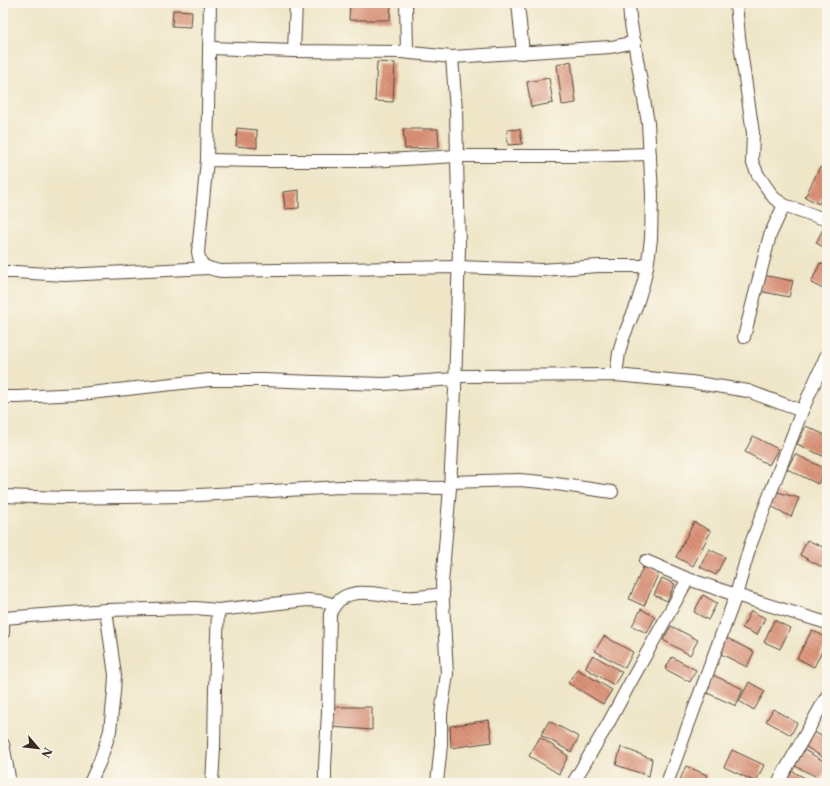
<svg xmlns="http://www.w3.org/2000/svg" width="830" height="786" font-family="'Libre Caslon Text',serif">
<style>
.building{fill:url(#building-back-hatch)}
.lines{fill:none;stroke-linecap:round;stroke-linejoin:round}
.minor-casing{stroke:#564638;stroke-width:14}
.minor{stroke:#fff;stroke-width:12}
</style>
<defs>
<pattern id="building-back-hatch" width="6" height="6" patternUnits="userSpaceOnUse"><rect width="6" height="6" fill="#db9277"/><path d="M-1 5l2 2M0 0l6 6M5-1l2 2" fill="none" stroke="#b37761"/></pattern>
</defs>
<rect width="100%" height="100%" fill="#fbf7ec"/>
<filter id="ink" filterUnits="userSpaceOnUse"><feTurbulence type="fractalNoise" baseFrequency=".025" numOctaves="2"/><feDisplacementMap in="SourceGraphic" scale="8" xChannelSelector="R" yChannelSelector="G"/><feConvolveMatrix kernelMatrix="1 2 1 2 8 2 1 2 1" color-interpolation-filters="sRGB"/></filter>
<filter id="wash" filterUnits="userSpaceOnUse"><feTurbulence type="fractalNoise" baseFrequency=".012" numOctaves="4" result="noise"/><feDisplacementMap in="SourceGraphic" scale="16" xChannelSelector="R" yChannelSelector="G"/><feGaussianBlur stdDeviation="0.9" result="paint"/><feColorMatrix in="noise" values="0 0 0 0 0 0 0 0 0 0 0 0 0 0 0 0 0 1.4 0 .05"/><feComposite in="paint" operator="in"/></filter>
<g filter="url(#wash)">
<rect width="100%" height="100%" fill="#efe6c8"/>
<g id="blocks">
<g class="building">
<path d="M350,3H391L390,20H349Z"/>
<path d="M173,10L192,11L191,27L172,26Z"/>
<path d="M571,61L576,103L562,105L557,65Z"/>
<path d="M377,62L395,63L393,102L375,101Z"/>
<path d="M549,78L553,103L531,107L527,82Z"/>
<path d="M237,128L257,130V148L236,146Z"/>
<path d="M403,129H438L439,148L405,149Z"/>
<path d="M520,129L522,144L508,145L507,130Z"/>
<path d="M820,167L827,170V188L819,204L805,197Z"/>
<path d="M299,190V208L285,209L283,192Z"/>
<path d="M827,197V209L822,207Z"/>
<path d="M823,229L827,231V249L816,243Z"/>
<path d="M820,263L827,266V291L811,283Z"/>
<path d="M763,275L793,281L789,297L759,291Z"/>
<path d="M806,426L827,436V458L797,444Z"/>
<path d="M753,436L778,449L769,465L745,452Z"/>
<path d="M795,454L826,469L818,484L787,469Z"/>
<path d="M774,491L799,498L791,517L769,505Z"/>
<path d="M694,522L711,531L693,566L676,557Z"/>
<path d="M807,540L827,549V555L822,567L800,555Z"/>
<path d="M709,549L725,557L716,575L700,567Z"/>
<path d="M644,565L659,572L644,606L629,599Z"/>
<path d="M662,578L675,584L667,601L654,595Z"/>
<path d="M703,595L717,603L708,620L694,612Z"/>
<path d="M641,609L655,617L647,633L632,626Z"/>
<path d="M751,611L765,618L757,635L742,628Z"/>
<path d="M774,620L790,628L780,649L764,642Z"/>
<path d="M671,626L698,640L690,655L663,640Z"/>
<path d="M812,630L827,638V642L814,667L797,658Z"/>
<path d="M604,636L633,652L625,668L595,651Z"/>
<path d="M725,637L754,652L747,667L717,652Z"/>
<path d="M593,655L622,672L614,685L585,668Z"/>
<path d="M672,657L696,670L690,682L665,669Z"/>
<path d="M577,669L612,690L603,704L568,683Z"/>
<path d="M713,675L743,689L736,706L705,692Z"/>
<path d="M749,682L765,691L754,710L739,701Z"/>
<path d="M333,707H372V730L331,727Z"/>
<path d="M773,709L797,723L791,735L766,721Z"/>
<path d="M489,720L492,742L451,748L450,726Z"/>
<path d="M549,721L579,737L571,752L541,735Z"/>
<path d="M813,732L827,738V760L805,746Z"/>
<path d="M540,737L568,756L559,774L529,756Z"/>
<path d="M621,747L652,759L649,776L616,765Z"/>
<path d="M732,750L764,765L756,782L724,767Z"/>
<path d="M804,750L827,763V768L821,779L795,766Z"/>
<path d="M686,766L707,775L704,783H687L680,780Z"/>
<path d="M792,771L805,778L802,783H794L788,779Z"/>
</g>
</g>
</g>
<g filter="url(#ink)">
<use href="#blocks" fill-opacity="0" stroke="#564638" stroke-width="1"/>
<g class="lines">
<g class="minor-casing">
<g id="minor">
<path d="M210,3L207,160L198,252C200,268 207,268 221,271L458,267L541,270L599,266H647"/>
<path d="M406,3L407,52"/>
<path d="M518,3L523,53"/>
<path d="M736,3L739,37L753,133L752,161L758,175L774,198L784,205L827,220"/>
<path d="M209,48L294,51L401,52L452,57L611,47L635,42"/>
<path d="M294,51L296,3"/>
<path d="M207,160L262,161H369L457,156H580L650,154"/>
<path d="M3,272H15L65,275L209,268"/>
<path d="M744,337L770,235L784,205"/>
<path d="M616,375L619,353L623,338L637,304L644,281L648,261L651,239L652,194L648,123L630,18L629,3"/>
<path d="M455,376L616,375L691,382L748,391L802,411"/>
<path d="M3,397H17L81,394L209,380H263L315,382L384,384L455,379"/>
<path d="M451,482L519,480L542,482L612,492"/>
<path d="M3,496L65,498L181,496L340,487L450,488"/>
<path d="M646,561L688,579L736,595L827,623"/>
<path d="M3,618V633"/>
<path d="M4,618L106,610L195,608L218,610L307,600L321,601L335,605"/>
<path d="M3,744L10,783"/>
<path d="M90,783L100,761L110,731L114,692L115,675L106,610"/>
<path d="M212,783L214,747L215,689L218,610"/>
<path d="M325,783V766L328,713L330,614C332,611 333,608 334,606C350,583 384,597 405,597C418,598 431,595 443,594"/>
<path d="M437,783L441,745V714L447,674L442,584L444,559L450,488L455,389L459,248L456,111L452,57"/>
<path d="M573,783L608,724L630,683L688,579"/>
<path d="M667,783L736,595L750,546L802,411L827,354"/>
<path d="M778,783L827,696"/>
</g>
</g>
<use href="#minor" class="minor"/>
</g>
</g>
<rect width="830" height="786" fill="none" stroke="#fbf7ec" stroke-width="16"/>
<g transform="translate(38 748) rotate(118)" stroke="#fbf7ec" stroke-width="3" paint-order="stroke">
<path d="M0-3L7 15L0 10L-7 15Z" fill="#3b2a1e"/>
<text y="-6" font-size="11" font-weight="bold" text-anchor="middle" fill="#3b2a1e">N</text>
</g>
</svg>
